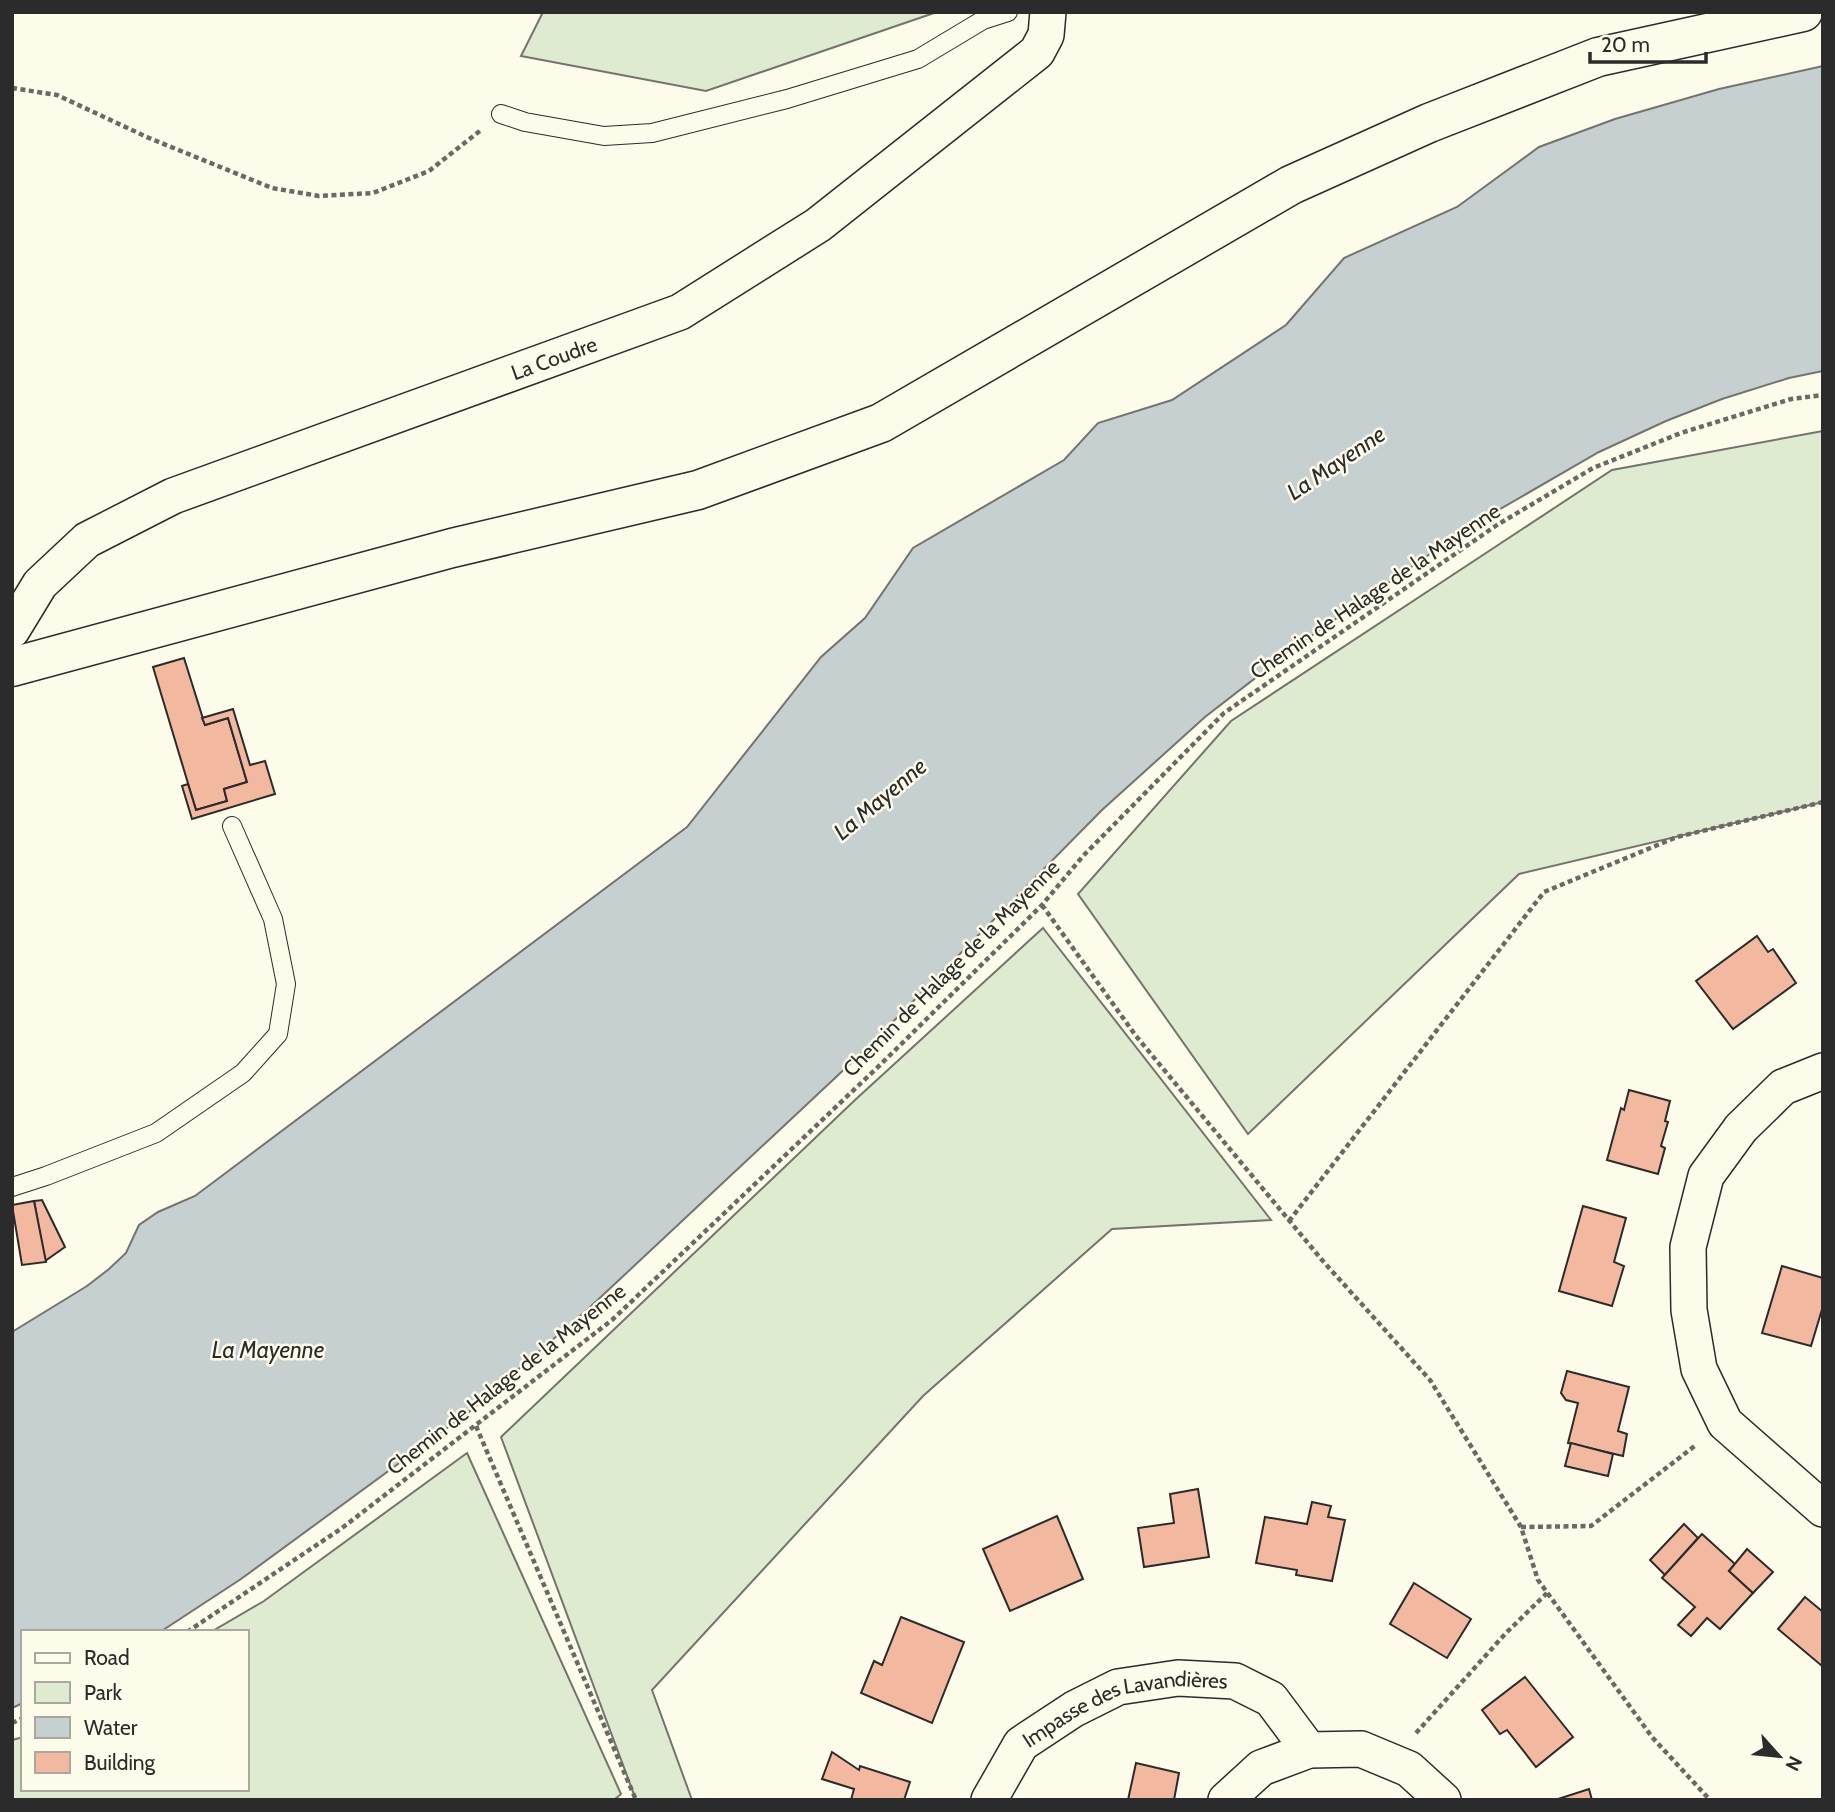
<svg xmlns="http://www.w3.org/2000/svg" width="1835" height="1812" font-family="Cabin,sans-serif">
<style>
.green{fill:#deebd1;stroke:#74746e;stroke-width:2}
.water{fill:#c7d0d0;stroke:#74746e;stroke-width:2}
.building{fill:#f2b8a0;stroke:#2b2b2b;stroke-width:2}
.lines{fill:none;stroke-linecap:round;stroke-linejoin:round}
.lane-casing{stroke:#2b2b2b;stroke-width:20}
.street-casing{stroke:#2b2b2b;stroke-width:38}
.secondary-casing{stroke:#2b2b2b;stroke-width:41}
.path{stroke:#6a6964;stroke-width:4.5;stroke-dasharray:5 3.5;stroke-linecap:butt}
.lane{stroke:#fdfbea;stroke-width:18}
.street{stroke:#fdfbea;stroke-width:35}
.secondary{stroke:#fdfbea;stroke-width:38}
.labels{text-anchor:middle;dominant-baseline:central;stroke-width:5;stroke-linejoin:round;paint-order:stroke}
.street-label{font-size:21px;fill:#2b2b2b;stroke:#fdfbea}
.water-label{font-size:23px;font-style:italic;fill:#2b2b2b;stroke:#fdfbea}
</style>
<rect width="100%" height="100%" fill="#fdfbea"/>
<g class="green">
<path d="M543,12H937L706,91L521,56Z"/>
<path d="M1823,431V802L1519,874L1248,1134L1078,894L1231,721L1612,470Z"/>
<path d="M1043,928L1271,1220L1112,1229L923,1396L652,1690L692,1800H636L501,1437L855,1100Z"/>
<path d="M467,1453L621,1794L614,1800H12V1740L23,1737V1789H247V1632H211L264,1601Z"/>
</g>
<path class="water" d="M1823,66V371L1789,378L1722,399L1666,421L1599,452L1469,527L1298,645L1205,717L1102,810L866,1049L588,1309L469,1412L241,1579L160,1632H23V1703L12,1708V1332L87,1286L109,1269L126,1253L139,1225L158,1212L195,1196L687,827L821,657L865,618L913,548L1064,460L1098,423L1172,400L1286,325L1344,258L1457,207L1539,147L1615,119L1719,89Z"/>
<g class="building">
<path d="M184,658L205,725L228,718L247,782L224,789L227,801L196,810L153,667Z"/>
<path d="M233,709L250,765L265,761L275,794L192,819L182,786L188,784L196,810L227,801L224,789L247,782L228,718L205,725L202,718Z"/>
<path d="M1757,936L1768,952L1773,949L1796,983L1733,1029L1696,981Z"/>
<path d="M1629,1090L1670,1101L1665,1121L1668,1122L1661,1146L1665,1148L1658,1174L1607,1160L1621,1108L1624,1110Z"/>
<path d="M42,1200L65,1247L45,1261L34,1201Z"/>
<path d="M34,1201L46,1262L22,1265L12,1205Z"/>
<path d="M1583,1206L1626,1218L1614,1262L1624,1266L1612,1306L1559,1291Z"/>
<path d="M1782,1266L1823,1278V1306L1811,1346L1762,1333Z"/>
<path d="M1567,1371L1629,1387L1618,1431L1627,1434L1623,1456L1568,1443L1578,1403L1566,1400L1561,1393Z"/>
<path d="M1571,1443L1613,1454L1608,1476L1565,1466Z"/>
<path d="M1198,1489L1209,1557L1144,1567L1138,1528L1174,1523L1170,1494Z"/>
<path d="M1312,1502L1331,1506L1328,1517L1345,1520L1332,1581L1296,1575L1297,1570L1256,1563L1265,1517L1307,1524Z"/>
<path d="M1057,1516L1083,1579L1010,1611L983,1549Z"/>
<path d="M1684,1524L1698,1538L1665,1575L1650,1560Z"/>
<path d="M1702,1534L1735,1564L1729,1571L1753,1593L1720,1629L1707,1618L1691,1636L1678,1625L1695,1607L1662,1578Z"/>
<path d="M1747,1549L1773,1572L1753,1593L1729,1571Z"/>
<path d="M1414,1583L1471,1619L1447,1658L1390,1624Z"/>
<path d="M1805,1597L1823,1612L1822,1666L1778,1629Z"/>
<path d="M901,1617L964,1642L932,1723L861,1693L874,1661L882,1665Z"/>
<path d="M1525,1677L1573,1737L1536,1767L1507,1730L1500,1734L1482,1710Z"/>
<path d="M832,1752L859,1770L860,1766L910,1782L904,1800H851L854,1789L822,1779Z"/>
<path d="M1136,1763L1179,1773L1174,1800H1128Z"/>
<path d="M1589,1789L1592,1800H1555Z"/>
</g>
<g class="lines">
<g class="lane-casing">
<g id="lane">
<path d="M501,114L525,122L604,136L652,133L787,99L918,59L983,20L1008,12"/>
<path d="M12,1187L46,1176L156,1133L243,1073L278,1034L286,984L273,919L232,826"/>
</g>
</g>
<g class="street-casing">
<g id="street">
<path id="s1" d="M12,630L40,584L87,540L173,496L680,312L818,225L1037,52L1046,35L1048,12"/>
<path d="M1823,1071L1783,1087L1741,1128L1706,1176L1688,1247L1689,1310L1699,1369L1725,1423L1823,1509"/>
<path id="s2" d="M989,1800L1021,1744L1074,1709L1118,1687L1178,1678L1235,1681L1271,1699L1309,1750"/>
<path d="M1226,1800L1261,1768L1309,1750L1361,1749L1409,1769L1443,1800"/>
</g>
</g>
<g class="secondary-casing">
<path id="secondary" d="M12,667L452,548L698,490L881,423L1291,185L1429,123L1598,57L1803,12"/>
</g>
<g class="path">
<path d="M12,88L57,95L149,138L272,188L319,196L373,193L429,171L481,130"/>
<path d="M1042,905L1136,1036L1322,1260L1430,1380L1521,1527L1538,1580L1652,1737L1710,1800"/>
<path d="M1289,1221L1544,892L1677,837L1823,802"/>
<path d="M476,1426L636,1800"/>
<path d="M1521,1527L1591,1526L1696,1445"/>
<path d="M187,1632L342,1528L612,1320L880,1065L1042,905L1083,856L1224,713L1497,525L1593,468L1681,433L1791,399L1823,395"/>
<path d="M12,1723L23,1718"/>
<path d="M1416,1733L1506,1633L1547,1593"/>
</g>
<use href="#lane" class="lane"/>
<use href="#street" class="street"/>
<use href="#secondary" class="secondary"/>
</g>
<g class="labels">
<g class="street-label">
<text stroke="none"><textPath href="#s1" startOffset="620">La Coudre</textPath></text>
<text transform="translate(1375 591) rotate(-34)">Chemin de Halage de la Mayenne</text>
<text transform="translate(951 968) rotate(-45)">Chemin de Halage de la Mayenne</text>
<text transform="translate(506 1379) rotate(-38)">Chemin de Halage de la Mayenne</text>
<text stroke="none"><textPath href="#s2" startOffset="178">Impasse des Lavandières</textPath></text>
</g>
<g class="water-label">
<text transform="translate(1336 463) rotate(-34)">La Mayenne</text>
<text transform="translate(880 799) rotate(-40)">La Mayenne</text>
<text x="268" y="1350">La Mayenne</text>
</g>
</g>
<rect width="1835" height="1812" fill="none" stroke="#2b2b2b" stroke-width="28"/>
<rect x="21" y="1630" width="228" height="161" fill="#fdfbea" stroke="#a9a89e" stroke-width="2"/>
<rect x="35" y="1653" width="35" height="10" fill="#fdfbea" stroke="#a9a89e" stroke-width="2"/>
<text x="84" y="1665" font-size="21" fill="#2b2b2b">Road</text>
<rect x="35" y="1682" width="35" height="21" fill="#deebd1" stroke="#a9a89e" stroke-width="2"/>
<text x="84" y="1700" font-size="21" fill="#2b2b2b">Park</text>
<rect x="35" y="1717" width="35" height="21" fill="#c7d0d0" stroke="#a9a89e" stroke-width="2"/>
<text x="84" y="1735" font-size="21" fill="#2b2b2b">Water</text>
<rect x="35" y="1752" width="35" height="21" fill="#f2b8a0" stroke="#a9a89e" stroke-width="2"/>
<text x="84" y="1770" font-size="21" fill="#2b2b2b">Building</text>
<g transform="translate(1779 1756) rotate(117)" stroke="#fdfbea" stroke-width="5" paint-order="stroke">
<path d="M0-5L12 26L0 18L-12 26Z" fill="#2b2b2b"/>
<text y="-10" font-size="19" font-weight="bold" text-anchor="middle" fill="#2b2b2b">N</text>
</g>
<path d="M1590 52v10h116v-10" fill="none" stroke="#2b2b2b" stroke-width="3.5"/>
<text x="1601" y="52" font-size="21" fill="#2b2b2b" stroke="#fdfbea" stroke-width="5" paint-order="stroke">20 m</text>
</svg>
